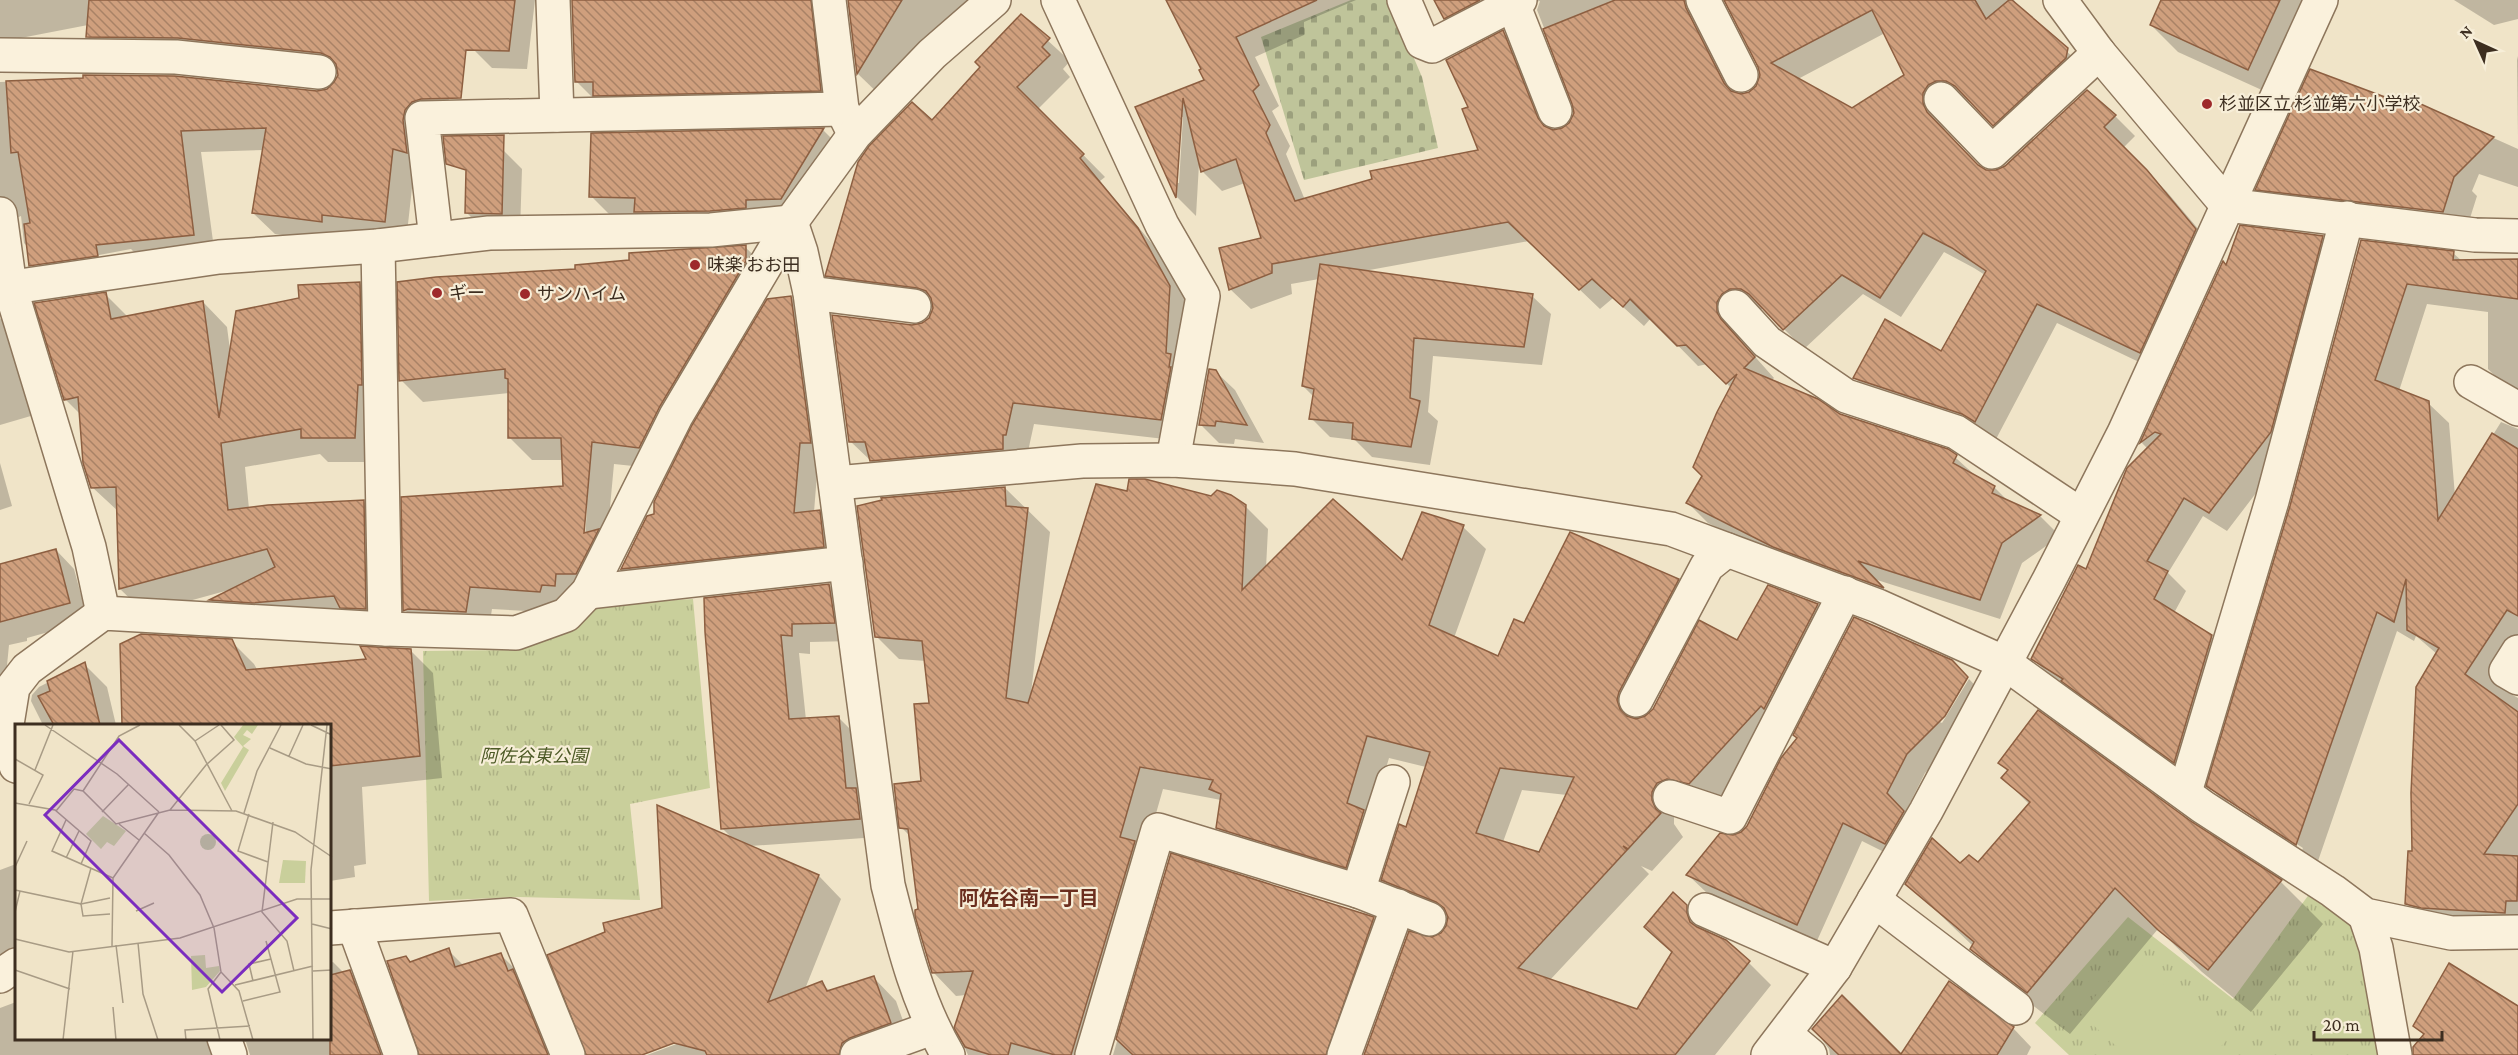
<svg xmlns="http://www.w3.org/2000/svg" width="2518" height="1055" font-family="'Crimson Pro','Noto Sans JP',serif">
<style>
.grass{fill:url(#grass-tufts)}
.cemetery{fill:url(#cemetery-stones)}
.pitch{fill:#c9cf9b}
.shadow{fill:#0003;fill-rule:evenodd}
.building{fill:url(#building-back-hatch);stroke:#8d5f41;stroke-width:1.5;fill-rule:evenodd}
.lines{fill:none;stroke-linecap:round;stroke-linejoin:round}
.minor-casing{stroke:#8d765c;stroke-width:36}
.minor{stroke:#faf1dc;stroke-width:33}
.poi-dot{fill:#9e2a2b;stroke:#f7eed8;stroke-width:2}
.labels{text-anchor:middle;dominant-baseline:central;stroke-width:4.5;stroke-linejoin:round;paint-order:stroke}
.poi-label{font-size:18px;fill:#3d2e20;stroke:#f7eed8;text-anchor:start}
.park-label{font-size:18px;font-style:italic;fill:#4d5a26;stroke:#f7eed8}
.neighbourhood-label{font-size:20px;font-weight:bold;fill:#6b2e1e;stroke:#f7eed8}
.inset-road{fill:none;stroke:#a89b85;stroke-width:1.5}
.view{fill:#7b2cbf;fill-opacity:0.15;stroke:#7b2cbf;stroke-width:3}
.inset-edge{fill:none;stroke:#3d2e20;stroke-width:3}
</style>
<defs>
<pattern id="grass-tufts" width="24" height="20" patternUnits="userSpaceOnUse" patternTransform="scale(1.5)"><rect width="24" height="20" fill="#c9cf9b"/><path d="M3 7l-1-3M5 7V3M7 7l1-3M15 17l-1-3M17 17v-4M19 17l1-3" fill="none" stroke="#aeb285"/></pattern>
<pattern id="cemetery-stones" width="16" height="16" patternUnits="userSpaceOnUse" patternTransform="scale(1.5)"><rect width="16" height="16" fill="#bfc49a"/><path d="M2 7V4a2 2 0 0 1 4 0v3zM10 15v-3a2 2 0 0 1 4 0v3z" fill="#9ca07d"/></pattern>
<pattern id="building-back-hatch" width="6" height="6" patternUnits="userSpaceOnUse" patternTransform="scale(1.5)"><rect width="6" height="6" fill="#cf9f7d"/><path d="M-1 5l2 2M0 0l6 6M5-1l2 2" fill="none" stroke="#a98266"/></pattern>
</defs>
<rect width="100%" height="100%" fill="#f0e4c8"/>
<g class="grass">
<path d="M693,599L710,788L630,804L640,900L518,897L429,901L423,651L518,650L572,629L596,605Z"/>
<path d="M2310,893L2354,923L2364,955L2380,1055H2069L2035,1023L2128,917L2233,999Z"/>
</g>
<path class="cemetery" d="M1351,0H1389L1422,77L1438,148L1304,180L1261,37Z"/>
<path class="pitch" d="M2132,956L2226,1041L2213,1055H2126L2080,1013Z"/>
<g class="shadow">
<path d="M0,0H433L452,120L434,123L414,170L406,242L343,243L275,234L253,213L264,150L201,152L215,256L146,264L131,249L46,265L24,243L21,216L9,221L0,273V82L84,79L317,92L328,90L336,83L339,74L200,59L109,58L88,37V25L0,42Z"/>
<path d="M472,0H535L527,69L492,68L473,49Z"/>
<path d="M574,0H813L815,24L831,40L839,109L595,100L576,81Z"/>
<path d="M849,0H1004L885,100L858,74Z"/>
<path d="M1167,0H1356L1304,22V35L1255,57L1279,106L1272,111L1290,146L1286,154L1305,200L1480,151L1470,108L1503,32L1523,52L1554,131L1562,130L1570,124L1575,115L1574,104L1537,10L1540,1L1532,3L1466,38L1445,18L1436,0H2014L2018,7L2087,70L2014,145L1975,105L1967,101H1957L1943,114L1942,124L1947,134L1980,167L1986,171L1996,172L2115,116L2135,136L2123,148L2167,192L2216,250L2160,372L2057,323L1995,441L1875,398L1855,378L1942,353L1985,275L1974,268L1944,252L1901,317L1863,294L1804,349L1768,313L1763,309H1751L1736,332L1741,341L1774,378L1771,381L1840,415L1947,450L1977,477L1994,487L2010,503L2040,516L2060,536L2022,563L2000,619L1874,579L1900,606L1795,567L1708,523L1688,503L1704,475L1731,388L1708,364L1698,366L1651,318L1644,326L1613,298L1600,309L1529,241L1364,271L1532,296L1551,314L1542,365L1433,356L1428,412L1438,421L1430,465L1372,457L1355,440L1330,437L1311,418L1314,397L1303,386L1319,279L1291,284L1292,294L1251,309L1230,289L1263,239L1245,183L1222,191L1202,171L1199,164L1196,216L1177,197L1137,108L1206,81L1203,70ZM1726,1L1759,67L1761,77L1758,86L1750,93L1739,95L1706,30L1716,3ZM1885,33L1906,75L1852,109L1798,79ZM1180,117H1183L1179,183H1176Z"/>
<path d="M2163,0H2319L2275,96L2178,52L2151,25Z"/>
<path d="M2454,0H2518V19L2494,25Z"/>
<path d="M1021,16L1070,61L1063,69L1070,77L1038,109L1105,177L1100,181L1159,252L1191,309L1182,441L1034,424L1027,456L893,482L850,441L912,326L921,325L930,318L935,308L849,297L827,275L932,122L982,67Z"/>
<path d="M2518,56V137L2517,60Z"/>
<path d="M2413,102L2518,149V187L2479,174L2472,191L2477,196L2465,234L2279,211L2257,189L2410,108Z"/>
<path d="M823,130L847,154L805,222L615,220L591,196L593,135Z"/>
<path d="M503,150L522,169L520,232L485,231L466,212Z"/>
<path d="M2322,237L2341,255L2289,450L2227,531L2203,516L2168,573L2186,591L2174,613L2211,637L2230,655L2193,780L2051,677L2033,659L2087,571L2148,449L2142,443L2223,263L2227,267Z"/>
<path d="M2362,242L2453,253L2462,261H2518V395L2509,390L2488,369V312L2427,304L2399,391L2428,403L2449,423L2455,496L2501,422L2518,429V669L2510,682L2507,692L2518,698V932L2427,924L2407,904L2437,654L2416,636L2414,641L2397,631L2317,864L2229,806L2208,786L2291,507ZM2228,799L2303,848L2302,850L2228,802Z"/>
<path d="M745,247L768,269L662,469L614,464L607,540L563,613L492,609L488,634L427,632L405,610L565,488L564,460H532L510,438L509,393L423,402L401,380L577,270ZM584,508H587L585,540H582Z"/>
<path d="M359,283L384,308L379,462H328L320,454L245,467L249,509L363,501L388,526L390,633L235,624L211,601L229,590L145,613L120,589L119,512L92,487L81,415L65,399L105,294L128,317L203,302L227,327L230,350L300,300Z"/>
<path d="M791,297L810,316L818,462L814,512H819L838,531L843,565L641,587L622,569Z"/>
<path d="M0,318L17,336L41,413L0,425Z"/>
<path d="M1215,371L1235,390L1264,443L1235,439L1234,444L1219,443L1200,424Z"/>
<path d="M0,463L12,506L0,510Z"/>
<path d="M1005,488L1050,532L1031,693L1128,493L1245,506L1268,529L1266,568L1402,562L1463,527L1486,549L1454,638L1499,658L1524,625L1678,581L1700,603L1640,719L1646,717L1738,642L1768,587L1818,605L1840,628L1784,728L1712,805L1674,815V824L1683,837L1652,871L1641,866L1649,874L1550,980L1638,1011L1673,953L1646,927L1686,906L1709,929V934L1748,962L1771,985L1715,1055H1389L1432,939L1442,934L1448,927L1449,919L1406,902L1383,880L1407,829L1426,767L1389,758L1371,819L1368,889L1240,850L1217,827L1221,800L1163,789L1145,852L1101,1055H968L956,1027L966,995L956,996L934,973L920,911L911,837L901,827L922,783L931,704L926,661L899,659L876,636ZM1522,790L1567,795L1540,854L1503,842Z"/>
<path d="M56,550L74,569L88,621L27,638V641L9,645L0,736V566Z"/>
<path d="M829,585L848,604L853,641L810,642V654L799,653L806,720L838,717L857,736L878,837L750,846L819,876L841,899L805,989L821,983L831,992L874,978L896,1001L912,1046L886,1055H647L682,1042L681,1039L638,1055H588L664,909L733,839L722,828L706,632Z"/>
<path d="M231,641L254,664L258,671L369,660L410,650L433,673L442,778L362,787L366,864L354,866L355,877L330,881V725H124L122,645Z"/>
<path d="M84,664L107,687L116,725H43L31,701L32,695L39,687Z"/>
<path d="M1967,677L1940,722L1942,723L1969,679L1986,697L1963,735L1925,773L1905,813L1922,831L1904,862L1862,841L1816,943L1707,893L1688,875L1734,837L1742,833Z"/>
<path d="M2000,763L2191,823L2281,882L2323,924L2251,1012L2202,972L2158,929L2070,1034L2014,991L1971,949L1973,946L1907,883L1960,865L1978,864L2030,805L2003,778L2008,772Z"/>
<path d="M1172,855L1373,919L1396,941L1351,1055H1113Z"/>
<path d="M16,864V957L0,962V870Z"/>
<path d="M448,950L464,966L501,955L523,977L560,1055H421L411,963Z"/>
<path d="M333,962L344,973L350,972L372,995L395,1055H250L246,1042H241L229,1055H0V1008L16,1002V1038H330V963Z"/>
<path d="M2013,1028L2031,1047L2027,1055H1903Z"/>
<path d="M1814,1029L1900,1055H1830L1829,1049Z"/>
</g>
<g class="building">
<path d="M89,0H515L509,51L466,50L461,98L421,99L412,102L405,110L403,120L407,153L393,149L385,222L322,215V222L252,213L266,128L181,131L194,235L96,245L98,256L29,266L24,224L30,223L18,152L11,153L6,81L83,78V75L175,76L317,91L327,89L334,82L338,75L336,64L330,57L321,53L178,38L86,37Z"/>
<path d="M572,0H811L821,91L593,96V82H575Z"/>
<path d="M848,0H902L857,74Z"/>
<path d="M1166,0H1317L1236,37L1259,85L1253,91L1270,125L1266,133L1295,201L1372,179L1370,171L1478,150L1462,109L1468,107L1446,60L1503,30L1538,118L1544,126L1553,130L1562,128L1569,123L1574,113L1572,104L1543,29L1615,0H1684L1686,8L1724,83L1731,91L1741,94L1749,92L1756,86L1760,75L1758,67L1724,0H1975L1986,19L2009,0H2012L2068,48L2066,58L1993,126L1955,86L1946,81H1936L1928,85L1923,93V103L1927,112L1978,165L1986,170H1996L2005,166L2087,90L2116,115L2104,127L2147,170L2196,229L2140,353L2037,304L1975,422L1962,414L1853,378L1885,319L1941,351L1986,271L1952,248L1923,233L1880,298L1842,275L1783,330L1749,294L1741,289H1730L1722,294L1717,302V312L1721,319L1755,357L1744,368L1818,399L1840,414L1948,449L1957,455L1953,463L1995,486L1992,493L2041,515L2002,543L1980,600L1858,561L1884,588L1773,547L1686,503L1702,476L1693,467L1717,412L1737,374L1726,384L1686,345L1677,346L1630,299L1623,307L1592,279L1579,290L1508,222L1272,264V273L1229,290L1219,248L1261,238L1236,159L1201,172L1183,98L1176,198L1135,107L1204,80L1199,70L1201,69ZM1872,10L1904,75L1852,108L1771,63Z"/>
<path d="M1434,0H1480L1444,19Z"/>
<path d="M2161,0H2280L2248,70L2150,25Z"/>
<path d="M1021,14L1050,38L1042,47L1050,55L1017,87L1084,154L1080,158L1138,228L1170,286L1166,353L1171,354L1169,367H1171L1161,420L1013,403L1006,435H1003V449L870,461L865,442H849L832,315L912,325L922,323L929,318L933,308L931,298L926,291L917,288L825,276L858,162L869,146L912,102L932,120L980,67L975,62Z"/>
<path d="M2310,69L2409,106L2412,100L2494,137L2454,177L2443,212L2255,190Z"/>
<path d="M824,128L781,199L746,200V208L710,211L634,212L635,198L589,197L591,133Z"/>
<path d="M504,135L502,214L465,213L466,170L446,164L443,136Z"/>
<path d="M2240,225L2323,236L2271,432L2209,513L2184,498L2147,561L2168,571L2154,599L2212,635L2174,763L2061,681L2063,679L2031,659L2078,565L2086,569L2127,468L2161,434L2155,432L2140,443L2223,261L2226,265Z"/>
<path d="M2361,240L2454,251L2453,260L2518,259V299L2407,284L2375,380L2429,401L2438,520L2492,433L2518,449V616L2507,610L2465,674L2518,712V804L2484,854L2518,856L2517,901H2506L2505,913L2421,908L2405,904L2408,851H2412L2411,793L2416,687L2439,648L2407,630L2406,579L2394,622L2377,612L2296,845L2206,786L2290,506Z"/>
<path d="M746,245V261L660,406L639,448L592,442L584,533L599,529L576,574H556L555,586L542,585L540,592L470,587L466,612L408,609L403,611L401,497L563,486L561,438H508V379L505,378V369L399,381L397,282L436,277L575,269V265L629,260V253Z"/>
<path d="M1320,264L1533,294L1524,347L1414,338L1410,398L1420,401L1411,447L1352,439L1353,423L1309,419L1314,389L1302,386Z"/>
<path d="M360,282L362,385H358L355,438H301V429L221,443L228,510L268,505L364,500L366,609L340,608L334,596L252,603L209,600L275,567L267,549L119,589L116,487L91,488L83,463L78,397L64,400L34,303L106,292L111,319L203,301L219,418L236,311L299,298L298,285Z"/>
<path d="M791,296L811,443H800L794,513L820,510L824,547L621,569L647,516L654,514V502L692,425L767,299Z"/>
<path d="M1209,369L1216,370L1247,425L1216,421L1215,426L1199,425Z"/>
<path d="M1129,479H1145L1211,496L1217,490L1231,495L1246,505L1242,590L1333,499L1402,560L1422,512L1464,525L1429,625L1498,656L1514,619L1524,623L1570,532L1679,579L1619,692L1617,700L1620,709L1627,716L1636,719L1645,716L1653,709L1699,620L1737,640L1768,585L1818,604L1764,709L1761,706L1689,784L1667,779L1657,783L1652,792V800L1656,809L1661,813L1628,849L1623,846L1627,850L1518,968L1637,1009L1672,952L1644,927L1673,892L1687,905V913L1690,922L1697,927L1726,940L1750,961L1675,1055H1364L1409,931L1432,937L1441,933L1446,926L1448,917L1444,908L1436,902L1381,880L1399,824L1406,827L1430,752L1367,736L1347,803L1364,810L1346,868L1216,828L1221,794L1209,789L1213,780L1140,767L1120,837L1135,841L1071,1055H1055L1011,1043L1008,1055H991L965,1047L954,1028L973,971L932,973L915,916V910L918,909L908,829L899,828L894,784L921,781L914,704L929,703L922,641L875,637L857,506L882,500L881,498L1005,487L1006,506L1028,508L1006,698L1028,703L1096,484L1127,491ZM1500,768L1574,777L1539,852L1476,833Z"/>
<path d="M56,549L70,603L0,622V564Z"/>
<path d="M829,584L835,623L792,624V636L781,635L789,719L839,716L846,788H856L860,819L721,829L705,632L704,598Z"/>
<path d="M1854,617L1952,660L1968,677L1945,716L1907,754L1887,793L1904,811L1885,844L1843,823L1797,925L1686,875L1720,833L1733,835L1741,832L1747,826L1781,758L1797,738L1793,735Z"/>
<path d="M141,634L232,639L246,670L366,659L360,646L411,649L420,756L330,766V725H122L120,644Z"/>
<path d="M85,662L100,725H54L38,696L50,691L47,681Z"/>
<path d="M2038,710L2192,822L2282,880L2208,970L2158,930L2115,888L2027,993L1970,949L1974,942L1905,884L1932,838L1960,863L1969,855L1978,862L2030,802L2001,778L2008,770L1998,763Z"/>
<path d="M657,805L819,875L768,1002L822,981L827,991L874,976L891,1023L850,1038L842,1043L839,1055H707L705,1051L674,1043L642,1055H586L547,955L605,932L603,923L662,908Z"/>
<path d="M1171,853L1374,917L1326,1055H1133L1116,1039Z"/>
<path d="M449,948L455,967L501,953L508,971L513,969L548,1055H419L387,961L406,956L410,962Z"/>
<path d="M2449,963L2518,1006V1055H2413V1047L2424,1034L2413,1026Z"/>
<path d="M350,970L381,1055H330V975Z"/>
<path d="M1949,981L2014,1027L1997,1055H1839L1812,1029L1842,995L1901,1054Z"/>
</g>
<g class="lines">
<g class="minor-casing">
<g id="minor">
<path d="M553,0L557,115"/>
<path d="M829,0L842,109L851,127"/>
<path d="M1058,0L1162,225L1203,296L1173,460"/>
<path d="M1404,0L1422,42L1432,46L1513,4"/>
<path d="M1520,0L1513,4L1555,111"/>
<path d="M1703,0L1741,75"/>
<path d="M2060,0L2099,53L2227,205L2475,235L2518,236"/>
<path d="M0,55L176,57L319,72"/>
<path d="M1941,99L1992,152L2099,53"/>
<path d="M0,214L10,287L89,547L103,613"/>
<path d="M791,222L801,252L810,293L888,885C903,944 917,1002 948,1055"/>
<path d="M436,239L422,118L842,109"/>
<path d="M378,246L385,629"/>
<path d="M0,289L219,257L378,246L489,233L711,230L791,222"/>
<path d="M810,293L914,306"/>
<path d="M1735,307L1767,342L1846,396L1956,432L2081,515"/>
<path d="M2471,382L2518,409"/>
<path d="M836,483L1082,461L1173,460L1295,469L1671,529L1878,606L2005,663L2203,807L2333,891L2365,915L2451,933L2518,932"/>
<path d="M588,592L846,563"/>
<path d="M2518,652L2506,671L2518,678"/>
<path d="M1636,700L1707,566L1727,550"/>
<path d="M16,766L7,724L13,687L27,669L103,613L385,629L516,633L566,615L588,592L676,416L791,222L855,134L932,54L994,0"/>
<path d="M2185,792L2272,501L2347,218"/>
<path d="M1670,797L1730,817L1845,593"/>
<path d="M1358,891L1393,782"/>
<path d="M1874,900L2016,1008"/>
<path d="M1705,910L1835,967"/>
<path d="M2365,915L2376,948L2395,1055"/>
<path d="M354,926L401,1055"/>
<path d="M330,928L511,915L568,1055"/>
<path d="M0,976L16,965"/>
<path d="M1785,1034L1810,1055"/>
<path d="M224,1038L230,1055"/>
<path d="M857,1055L932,1028"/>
<path d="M1092,1055L1158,830L1358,891L1429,919"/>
<path d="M1344,1055L1398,906"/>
<path d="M1768,1055L1835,967L1926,811L2049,580L2124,433L2321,0"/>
</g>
</g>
<use href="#minor" class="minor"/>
</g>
<g class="poi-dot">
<circle cx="2207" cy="104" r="6"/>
<circle cx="695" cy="265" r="6"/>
<circle cx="437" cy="293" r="6"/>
<circle cx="525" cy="294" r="6"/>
</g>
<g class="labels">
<g class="poi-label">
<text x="2219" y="104">杉並区立 杉並第六小学校</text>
<text x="707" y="265">味楽 おお田</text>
<text x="449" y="293">ギー</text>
<text x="537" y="294">サンハイム</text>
</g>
<g class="park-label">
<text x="534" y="756">阿佐谷東公園</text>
</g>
<g class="neighbourhood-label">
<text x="1029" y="898">阿佐谷南一丁目</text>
</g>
</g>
<g transform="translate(15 724)">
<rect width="316" height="316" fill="#f0e4c8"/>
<path d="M88,92L111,107L99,122L92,118L86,125L71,110ZM190,231L191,244L204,242L205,247L191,263L177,266L176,232Z" fill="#c9cf9b"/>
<path d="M228,1H243L237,10L232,6L228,11L236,15L228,22L234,26L210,67L206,59L228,23L219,13Z" fill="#c9cf9b"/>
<path d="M185 118a8 8 0 1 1 16 0a8 8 0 1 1-16 0Z" fill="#bfc49a"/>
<path d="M268,136L291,137L290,159H264Z" fill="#c9cf9b"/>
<path class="inset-road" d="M30,1L102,50L144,88M164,1L180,17L217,87M296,1L317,11M180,17L204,1M255,24L291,40L317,45M274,32L288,1M0,35L28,51L14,80M20,46L38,1M68,67L104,12L125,1M0,79L40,86L76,117L66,140M155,86L191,41L219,16L206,1M41,87L59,65L68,67L101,100L155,86L221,87L280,108L317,133M87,88L114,60M229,89L242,47L266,1M234,90L223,127L253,138M51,96L37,127L98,154M258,98L247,188L272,217L279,247M104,100L124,116M129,109L154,131L185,171L199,204L206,248L224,267L238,316M51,134L64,107M0,143L12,117M76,144L66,180L95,174M0,166L66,180L68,192L95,190M121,187L139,179M0,188L5,167M297,200L317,205M0,215L54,228L165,214L282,175H317M123,219L128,270L143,316M101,221L108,279M97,222L98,154L144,88M0,246L55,265M298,247L317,246M238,257L234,240L256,235M220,261L298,242M228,277L265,268L251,217M98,283L101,316M48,316L58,227M171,316L170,306L235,302M205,316L193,265L206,248M298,316L296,146L312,1"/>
<path class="view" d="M104,16L282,194L207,268L30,91Z"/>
<rect width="316" height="316" class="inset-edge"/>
</g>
<g transform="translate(2476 42) rotate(315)" stroke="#f7eed8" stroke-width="4.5" paint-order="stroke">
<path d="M0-4.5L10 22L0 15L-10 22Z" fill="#3d2e20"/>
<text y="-9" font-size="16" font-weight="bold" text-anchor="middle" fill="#3d2e20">N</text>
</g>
<path d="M2314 1031v9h128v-9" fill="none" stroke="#3d2e20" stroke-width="3"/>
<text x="2323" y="1031" font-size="18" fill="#3d2e20" stroke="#f7eed8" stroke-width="4.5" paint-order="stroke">20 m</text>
</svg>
